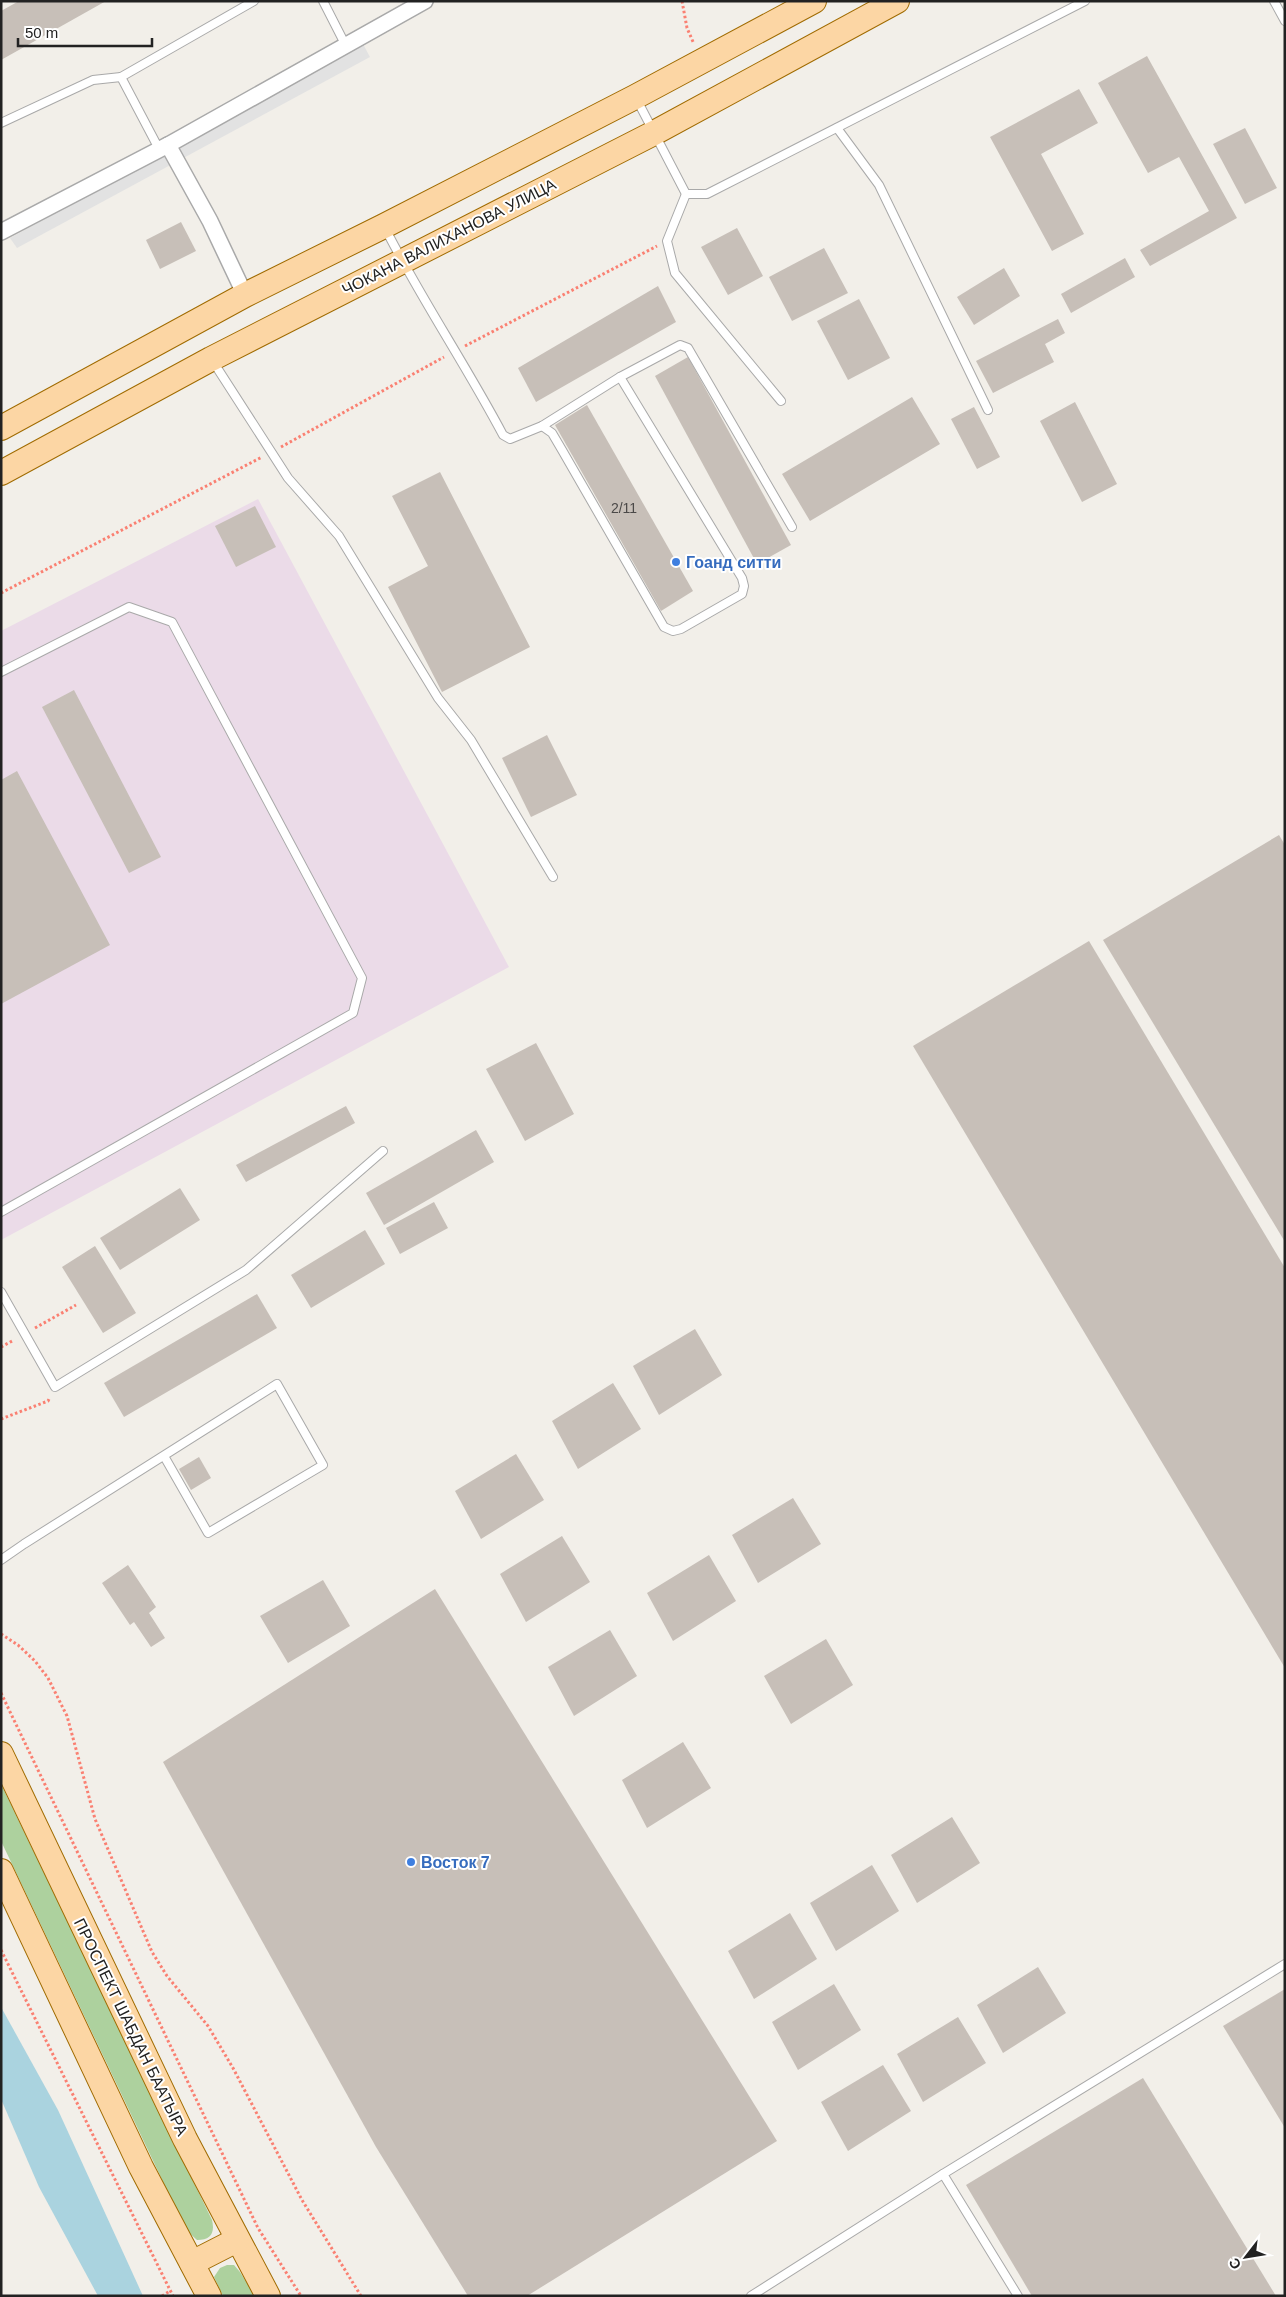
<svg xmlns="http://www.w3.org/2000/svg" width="1286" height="2297" font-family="Helvetica,sans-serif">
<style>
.industrial{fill:#ebdbe8}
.forest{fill:#add19e}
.parking{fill:#e2e2e2}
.water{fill:#aad3df}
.building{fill:#c7bfb8}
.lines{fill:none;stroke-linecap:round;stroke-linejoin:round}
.service-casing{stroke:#a9a9a9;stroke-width:10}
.minor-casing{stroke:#a9a9a9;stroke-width:18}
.primary-casing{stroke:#a06b00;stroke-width:26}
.path{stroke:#fa8072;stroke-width:3;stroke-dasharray:2.5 2.5;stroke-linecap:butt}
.service{stroke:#fff;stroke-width:8}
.minor{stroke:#fff;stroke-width:15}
.primary{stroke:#fcd6a4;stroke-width:24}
.shop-dot{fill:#3f7fe0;stroke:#fff;stroke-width:2}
.labels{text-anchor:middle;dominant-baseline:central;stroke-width:4;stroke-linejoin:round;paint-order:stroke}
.number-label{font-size:14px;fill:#4b4948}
.street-label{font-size:16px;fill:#222;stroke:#fff}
.shop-label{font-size:16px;font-weight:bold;fill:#366cbe;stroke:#fff;text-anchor:start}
</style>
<rect width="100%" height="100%" fill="#f2efe9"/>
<path class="industrial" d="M258,499L509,967L1,1240V631Z"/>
<g class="forest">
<path d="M1,1784L212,2220C215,2233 211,2240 197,2240L186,2230L1,1841Z"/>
<path d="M227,2265H234L240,2272L255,2296H223L214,2277L220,2268Z"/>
</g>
<path class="parking" d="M363,44L370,57L17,248L10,238Z"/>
<path class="water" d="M1,2007L58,2110L143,2296H98L39,2187L1,2099Z"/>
<g class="building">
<path d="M19,1H106L1,60V11Z"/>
<path d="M1147,56L1237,218L1150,266L1140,250L1209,211L1179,157L1148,173L1098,83Z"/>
<path d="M1079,89L1098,123L1041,154L1084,234L1052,251L990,137Z"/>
<path d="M1245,128L1277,188L1245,204L1213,144Z"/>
<path d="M181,222L196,251L160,269L146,240Z"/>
<path d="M737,228L763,276L728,295L701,247Z"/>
<path d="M824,248L848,293L792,321L769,277Z"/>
<path d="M1125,258L1135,277L1071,313L1061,294Z"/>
<path d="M1004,268L1020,296L974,325L957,297Z"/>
<path d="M658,286L676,322L536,402L518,368Z"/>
<path d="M859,299L890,358L848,380L817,321Z"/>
<path d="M1058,319L1065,333L1045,344L1054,362L993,393L976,361Z"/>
<path d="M688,357L791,545L757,564L655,376Z"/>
<path d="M912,397L940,444L810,521L782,474Z"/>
<path d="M1075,402L1117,484L1082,502L1040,421Z"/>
<path d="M587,405L693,591L661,611L555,425Z"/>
<path d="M974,407L1000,457L977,469L951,419Z"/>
<path d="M440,472L530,647L442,692L388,587L428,566L392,496Z"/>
<path d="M255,506L276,547L236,567L215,526Z"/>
<path d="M74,690L161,857L129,873L42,707Z"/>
<path d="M547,735L577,795L531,817L502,758Z"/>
<path d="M17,771L110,945L1,1004V780Z"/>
<path d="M1279,835L1285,845V1242L1103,940Z"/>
<path d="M1089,941L1285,1268V1668L913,1046Z"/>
<path d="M536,1043L574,1114L525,1141L486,1069Z"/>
<path d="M346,1106L355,1123L246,1182L236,1165Z"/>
<path d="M476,1130L494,1162L384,1225L366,1193Z"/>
<path d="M180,1188L200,1220L120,1270L100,1238Z"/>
<path d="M434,1202L448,1228L400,1254L386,1228Z"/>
<path d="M365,1230L385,1264L311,1308L291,1275Z"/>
<path d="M95,1246L136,1313L103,1333L62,1267Z"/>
<path d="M257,1294L277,1328L124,1417L104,1383Z"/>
<path d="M695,1329L722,1375L659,1415L633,1366Z"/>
<path d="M613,1383L641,1429L578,1469L552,1421Z"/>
<path d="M516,1454L544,1500L481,1539L455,1491Z"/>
<path d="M199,1457L211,1478L191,1490L179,1469Z"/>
<path d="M793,1498L821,1544L758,1583L732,1535Z"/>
<path d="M562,1536L590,1582L526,1622L500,1574Z"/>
<path d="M709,1555L736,1601L673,1641L647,1593Z"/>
<path d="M128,1565L156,1607L149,1613L165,1638L151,1647L134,1622L130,1625L102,1583Z"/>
<path d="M323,1580L350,1626L288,1663L260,1616Z"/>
<path d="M435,1589L777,2141L527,2296H468L376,2147L163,1762Z"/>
<path d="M610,1630L637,1676L574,1716L548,1667Z"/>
<path d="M826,1639L853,1685L791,1724L764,1676Z"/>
<path d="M683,1742L711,1788L647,1828L622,1780Z"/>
<path d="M952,1817L980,1863L917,1903L891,1855Z"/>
<path d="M872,1865L899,1911L836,1951L810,1903Z"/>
<path d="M790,1913L817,1959L754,1999L728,1951Z"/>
<path d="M1038,1967L1066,2013L1003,2053L977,2005Z"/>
<path d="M834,1984L861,2030L798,2070L772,2022Z"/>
<path d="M1285,1989V2128L1223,2026Z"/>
<path d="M958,2017L986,2063L923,2102L897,2054Z"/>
<path d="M883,2065L911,2111L848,2151L821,2102Z"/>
<path d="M1143,2078L1276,2296H1032L966,2185Z"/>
</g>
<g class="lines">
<g class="service-casing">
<g id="service">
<path d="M323,1L345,44"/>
<path d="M1274,1L1285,21"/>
<path d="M636,98L686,194H707L1085,1"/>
<path d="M1,123L93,80L121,77"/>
<path d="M837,128L879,185L988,410"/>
<path d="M159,149L121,77L254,1"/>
<path d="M686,194L667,241L675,273L781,401"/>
<path d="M385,228C421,299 466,365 503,435L510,439L542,426L620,377L680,345L688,348L792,527"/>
<path d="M212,360L288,478L339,536L438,698L471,740L553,877"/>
<path d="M542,426L552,433L562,450L664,627L673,631L681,629L742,594L744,586L742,578L620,377"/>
<path d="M1,672L129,607L172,622L362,978L353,1013L1,1212"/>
<path d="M1,1292L55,1387L246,1270L383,1151"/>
<path d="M1,1560L24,1544L277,1384L323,1465L208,1533L164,1456"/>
<path d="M943,2174L1018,2296"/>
<path d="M751,2296L943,2174L1285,1964"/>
</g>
</g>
<g class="minor-casing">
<g id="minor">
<path d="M168,145L210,221L245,295"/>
<path d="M1,232L168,145L425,1"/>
</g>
</g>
<g class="primary-casing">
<g id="primary">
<path d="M1,428L245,295L384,226L635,97L814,1"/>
<path d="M1,473L211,359L654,133L897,1"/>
<path d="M1,1754L185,2139L268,2296"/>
<path d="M1,1871L141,2167L209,2296"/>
<path d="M192,2263L237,2240"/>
</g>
</g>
<g class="path">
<path d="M682,1L687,28L694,44"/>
<path d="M465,346L657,246"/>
<path d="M281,447L444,357"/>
<path d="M1,593L262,457"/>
<path d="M35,1328L76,1305"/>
<path d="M1,1347L14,1340"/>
<path d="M1,1419L48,1401L50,1397"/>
<path d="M1,1634L18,1645L35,1661L48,1678L67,1716L95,1819L152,1952L167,1976L208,2026L233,2068L302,2200L361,2296"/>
<path d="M1,1693L258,2228L301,2296"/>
<path d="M1,1950L173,2296"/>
<path d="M162,2296L170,2291"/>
</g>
<use href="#service" class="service"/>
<use href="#minor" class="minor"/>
<use href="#primary" class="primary"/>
</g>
<g class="shop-dot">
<circle cx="676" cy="562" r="5"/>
<circle cx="411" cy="1862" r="5"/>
</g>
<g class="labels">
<g class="number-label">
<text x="624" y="508">2/11</text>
</g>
<g class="street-label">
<text transform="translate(449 237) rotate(-27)">ЧОКАНА ВАЛИХАНОВА УЛИЦА</text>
<text transform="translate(131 2027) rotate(64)">ПРОСПЕКТ ШАБДАН БААТЫРА</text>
</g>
<g class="shop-label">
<text x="686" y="562">Гоанд ситти</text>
<text x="421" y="1862">Восток 7</text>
</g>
</g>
<rect width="1286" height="2297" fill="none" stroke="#222222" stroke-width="5"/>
<g transform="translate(1246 2257) rotate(239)" stroke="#ffffff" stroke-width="4" paint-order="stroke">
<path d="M0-4L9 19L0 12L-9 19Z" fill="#222222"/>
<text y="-8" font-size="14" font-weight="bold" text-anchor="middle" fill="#222222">С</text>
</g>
<path d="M18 38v8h134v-8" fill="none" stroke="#222222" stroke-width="2.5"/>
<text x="25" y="38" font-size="15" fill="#222222" stroke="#ffffff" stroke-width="4" paint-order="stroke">50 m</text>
</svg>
